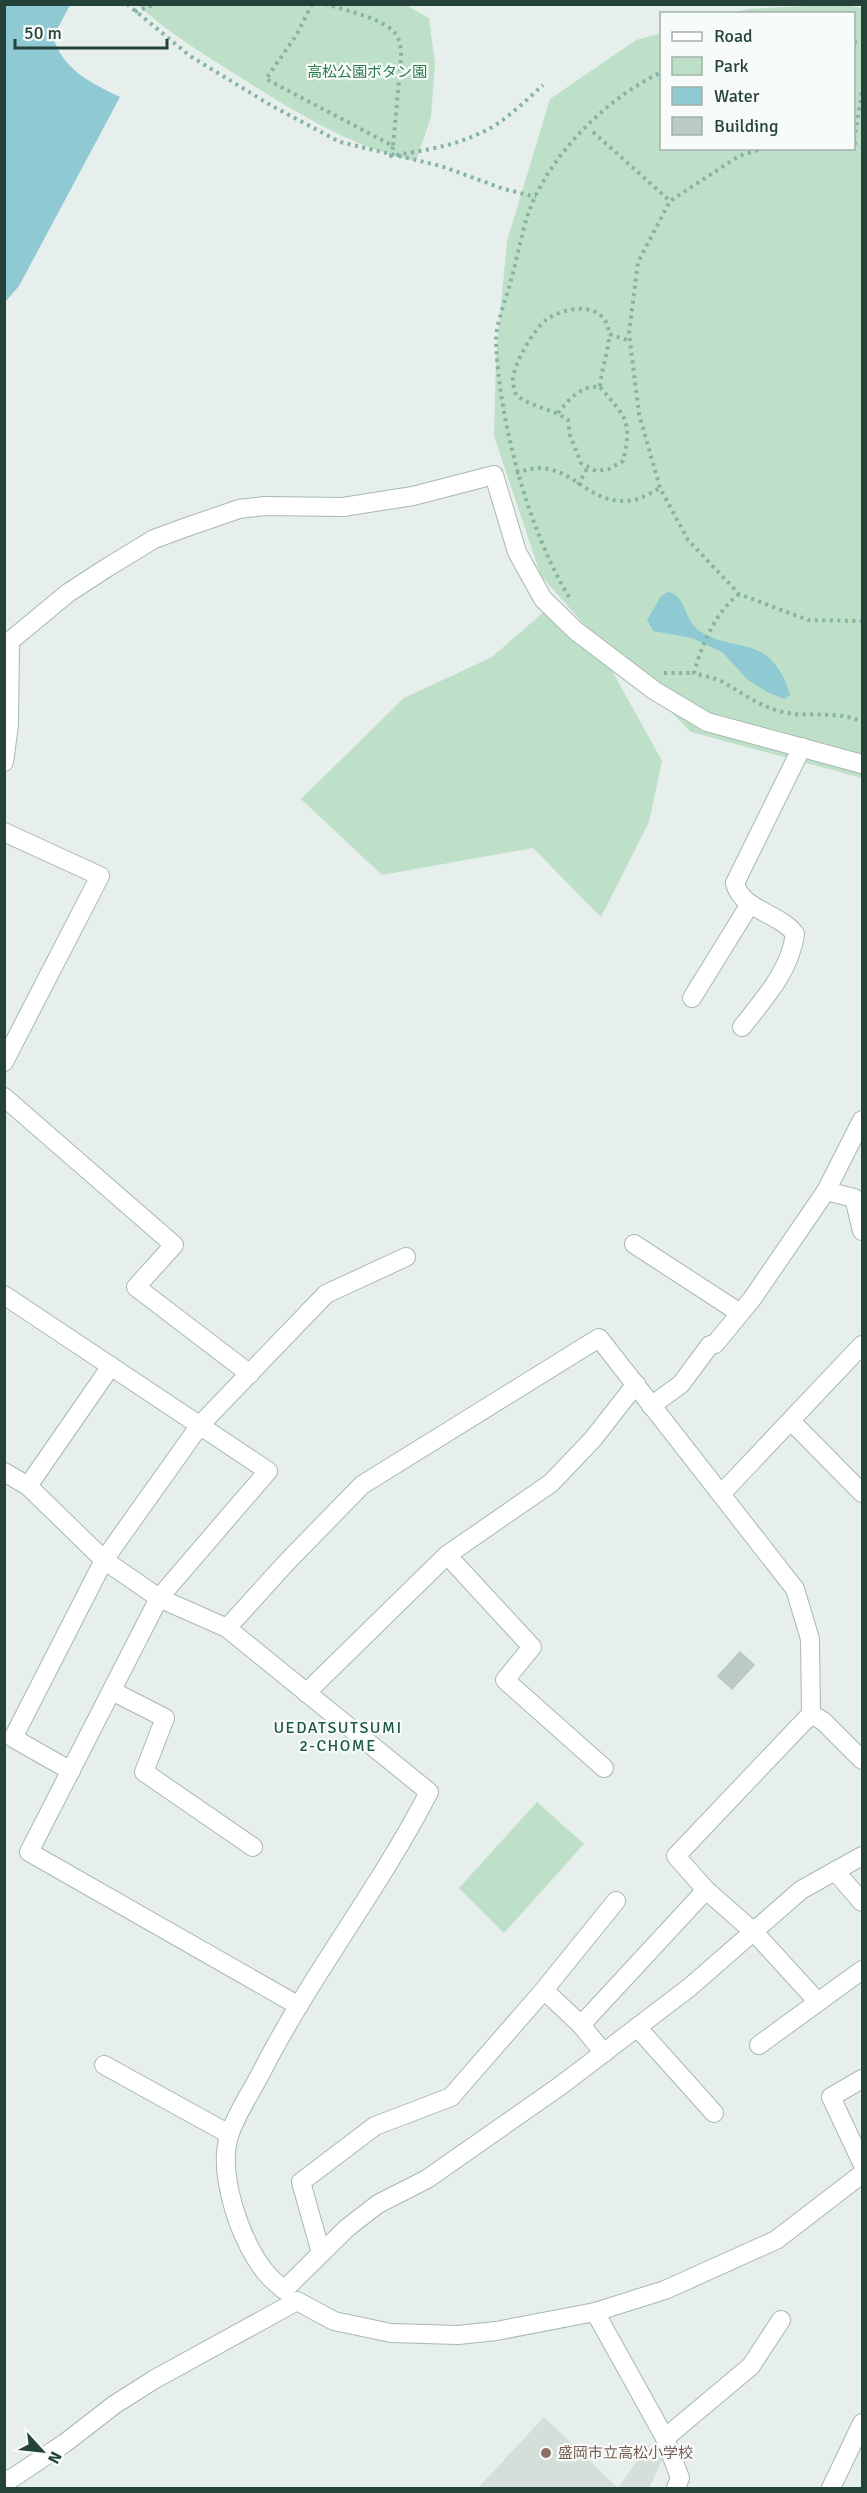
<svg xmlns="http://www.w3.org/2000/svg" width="867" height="2493" font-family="Signika,'Noto Sans JP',sans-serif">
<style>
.built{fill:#d4dfda}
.green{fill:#bfe0c8}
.water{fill:#8ec9d4}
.building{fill:#bbcac4;stroke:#b8c9c2;stroke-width:1.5}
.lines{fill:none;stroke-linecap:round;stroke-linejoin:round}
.minor-casing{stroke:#a8b8b2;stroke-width:20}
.path{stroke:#86b3a5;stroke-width:4;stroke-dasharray:3 4.5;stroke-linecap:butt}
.minor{stroke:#fff;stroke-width:18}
.education-dot{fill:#8d6e63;stroke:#f7fbf9;stroke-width:2}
.labels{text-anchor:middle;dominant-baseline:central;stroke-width:4.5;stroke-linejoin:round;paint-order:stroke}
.park-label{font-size:15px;fill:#2d7a4b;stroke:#f7fbf9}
.education-label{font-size:15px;fill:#785e54;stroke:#f7fbf9;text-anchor:start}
.neighbourhood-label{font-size:16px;letter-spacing:1.5px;fill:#1f5548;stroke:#f7fbf9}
</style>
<rect width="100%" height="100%" fill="#e6efeb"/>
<g class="built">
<path d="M544,2417L618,2488H478Z"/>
<path d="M648,2445L664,2456L649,2488H618Z"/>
</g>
<g class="green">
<path d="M138,5H406L429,18L435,64L431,117L416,161C351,148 291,109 235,74C202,53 167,32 138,5Z"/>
<path d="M824,5H846L862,8V778L691,732L592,633L541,576L494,436L496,358L507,241L550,99L636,40L661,33L662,148H854V14L731,13L748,9Z"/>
<path d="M554,603L609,665L662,761L649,822L601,917L533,848L382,875L301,799L404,698L492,657Z"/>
<path d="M537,1802L584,1844L504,1933L459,1888Z"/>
</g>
<g class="water">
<path d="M5,4L70,5L53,37C63,70 91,83 120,97L19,286L5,302Z"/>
<path d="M668,592C686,595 684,619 698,630C730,652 760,636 781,673C785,680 788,687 790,695L785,699L769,693L748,680L722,652L692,638L653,631L647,620L661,596Z"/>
</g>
<path class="building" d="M740,1652L754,1665L732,1689L718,1676Z"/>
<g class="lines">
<g class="minor-casing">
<g id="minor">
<path d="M10,641L68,593L108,567L154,539L184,528L239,509L265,506L343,507L413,496L494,475L517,552L543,599L576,631L655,691L707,722L862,764"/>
<path d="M4,762L9,725L10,641"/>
<path d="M4,832L100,876L4,1062"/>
<path d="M692,998L750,904"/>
<path d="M742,1027C764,999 790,971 795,934C780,913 741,910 735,883L802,747"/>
<path d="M4,1097L174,1245L136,1287L250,1374"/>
<path d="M826,1191L854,1198L862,1231"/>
<path d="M634,1244L740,1313"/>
<path d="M4,1295L268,1471L159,1598L29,1852L299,2006"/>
<path d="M651,1406L681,1384L710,1345L715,1344L752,1299L826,1191L862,1120"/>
<path d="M791,1421L862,1493"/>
<path d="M4,1472L28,1486L104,1560L159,1598L227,1628L429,1792C379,1889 310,1976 261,2073C251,2092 237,2113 230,2133C216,2172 241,2244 267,2274C272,2280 278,2285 284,2290L347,2228L378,2204L427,2179L560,2086L690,1987L801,1890L862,1856"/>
<path d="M28,1486L111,1366"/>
<path d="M721,1494L862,1345"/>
<path d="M447,1555L532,1647L505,1680L604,1768"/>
<path d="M227,1628L286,1563L362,1485L599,1338L795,1589L810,1639L811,1714L823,1721L862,1760"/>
<path d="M112,1691L165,1718L144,1772L253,1847"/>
<path d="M306,1693L447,1555L551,1483L593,1439L636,1384"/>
<path d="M811,1714L676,1856L706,1890L754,1932L818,2002"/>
<path d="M71,1771L13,1738L104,1560L200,1425L326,1294L406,1257"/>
<path d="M835,1871L862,1902"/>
<path d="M544,1990L581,2025L706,1890"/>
<path d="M581,2025L604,2053"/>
<path d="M637,2027L714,2113"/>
<path d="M759,2045L862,1970"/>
<path d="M104,2065L229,2134"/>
<path d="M862,2079L831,2097L862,2163"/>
<path d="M321,2253L301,2182L375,2126L451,2097L544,1990L616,1901"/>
<path d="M595,2312L665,2438L680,2478L676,2488"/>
<path d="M665,2438L751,2366L781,2320"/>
<path d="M4,2479H11L65,2443L114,2405L155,2379L297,2301L334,2321L391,2333L458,2335L496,2331L595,2312L665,2290L776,2240L862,2174"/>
<path d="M831,2488L862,2423"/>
</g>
</g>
<g class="path">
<path d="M127,4L190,56L272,106L340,142L441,166L504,189L536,197"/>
<path d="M312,4L297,34L266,79L393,146L391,156C419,151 450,147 476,135C502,125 523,103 543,85"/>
<path d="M325,4C344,10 388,19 397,36C401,43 401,51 401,59L393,146"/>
<path d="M135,12L155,4"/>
<path d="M854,42L862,43"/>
<path d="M593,132L670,201"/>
<path d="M854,140L862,92"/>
<path d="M854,143L862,146"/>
<path d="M765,148L739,156L670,201L638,262L629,333L639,414L660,488L688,540L739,594L808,620L862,621"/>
<path d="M600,387C625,417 633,420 623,461L609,469L596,471L581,463L570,435L568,420C551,408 531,407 516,395C515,391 513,386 513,381C512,367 534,328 546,320C567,305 607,301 609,334L630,341"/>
<path d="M558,413C569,399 581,385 600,387C601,369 609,352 609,334"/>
<path d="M516,473C527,470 536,466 548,469C580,475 594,507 634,500C643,498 652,492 660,488"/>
<path d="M578,485L588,467"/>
<path d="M739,594C715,613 702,644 694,673C702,676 712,677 721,681C741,692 757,705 779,711C807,719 836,709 862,722"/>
<path d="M569,597C528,529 499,421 496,342C495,325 507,297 511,280C518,256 522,229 531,206C553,152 609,96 662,72"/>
<path d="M664,673H694"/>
</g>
<use href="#minor" class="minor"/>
</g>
<circle class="education-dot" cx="546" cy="2453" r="6"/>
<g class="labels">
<g class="park-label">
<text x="367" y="72">高松公園ボタン園</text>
</g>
<g class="education-label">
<text x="558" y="2453">盛岡市立高松小学校</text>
</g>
<g class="neighbourhood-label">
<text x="338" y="1728">UEDATSUTSUMI<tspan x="338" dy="18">2-CHOME</tspan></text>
</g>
</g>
<rect width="867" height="2493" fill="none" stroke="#24423a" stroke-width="12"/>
<rect x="660" y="12" width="195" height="138" fill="#f7fbf9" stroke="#a3b1ad" stroke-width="1.5"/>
<rect x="672" y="32" width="30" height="9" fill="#ffffff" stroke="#a3b1ad" stroke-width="1.5"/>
<text x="714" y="42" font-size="18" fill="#24423a">Road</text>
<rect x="672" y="57" width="30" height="18" fill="#bfe0c8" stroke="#a3b1ad" stroke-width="1.5"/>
<text x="714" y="72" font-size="18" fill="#24423a">Park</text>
<rect x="672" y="87" width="30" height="18" fill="#8ec9d4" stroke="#a3b1ad" stroke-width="1.5"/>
<text x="714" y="102" font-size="18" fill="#24423a">Water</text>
<rect x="672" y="117" width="30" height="18" fill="#bbcac4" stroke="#a3b1ad" stroke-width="1.5"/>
<text x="714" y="132" font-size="18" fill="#24423a">Building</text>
<g transform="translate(42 2451) rotate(117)" stroke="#f7fbf9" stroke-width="4.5" paint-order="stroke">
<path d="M0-4.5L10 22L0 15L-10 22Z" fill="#24423a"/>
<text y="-9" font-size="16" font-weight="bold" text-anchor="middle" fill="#24423a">N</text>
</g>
<path d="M15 39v9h152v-9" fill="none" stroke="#24423a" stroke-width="3"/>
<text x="24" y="39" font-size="18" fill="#24423a" stroke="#f7fbf9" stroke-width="4.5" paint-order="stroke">50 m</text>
</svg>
